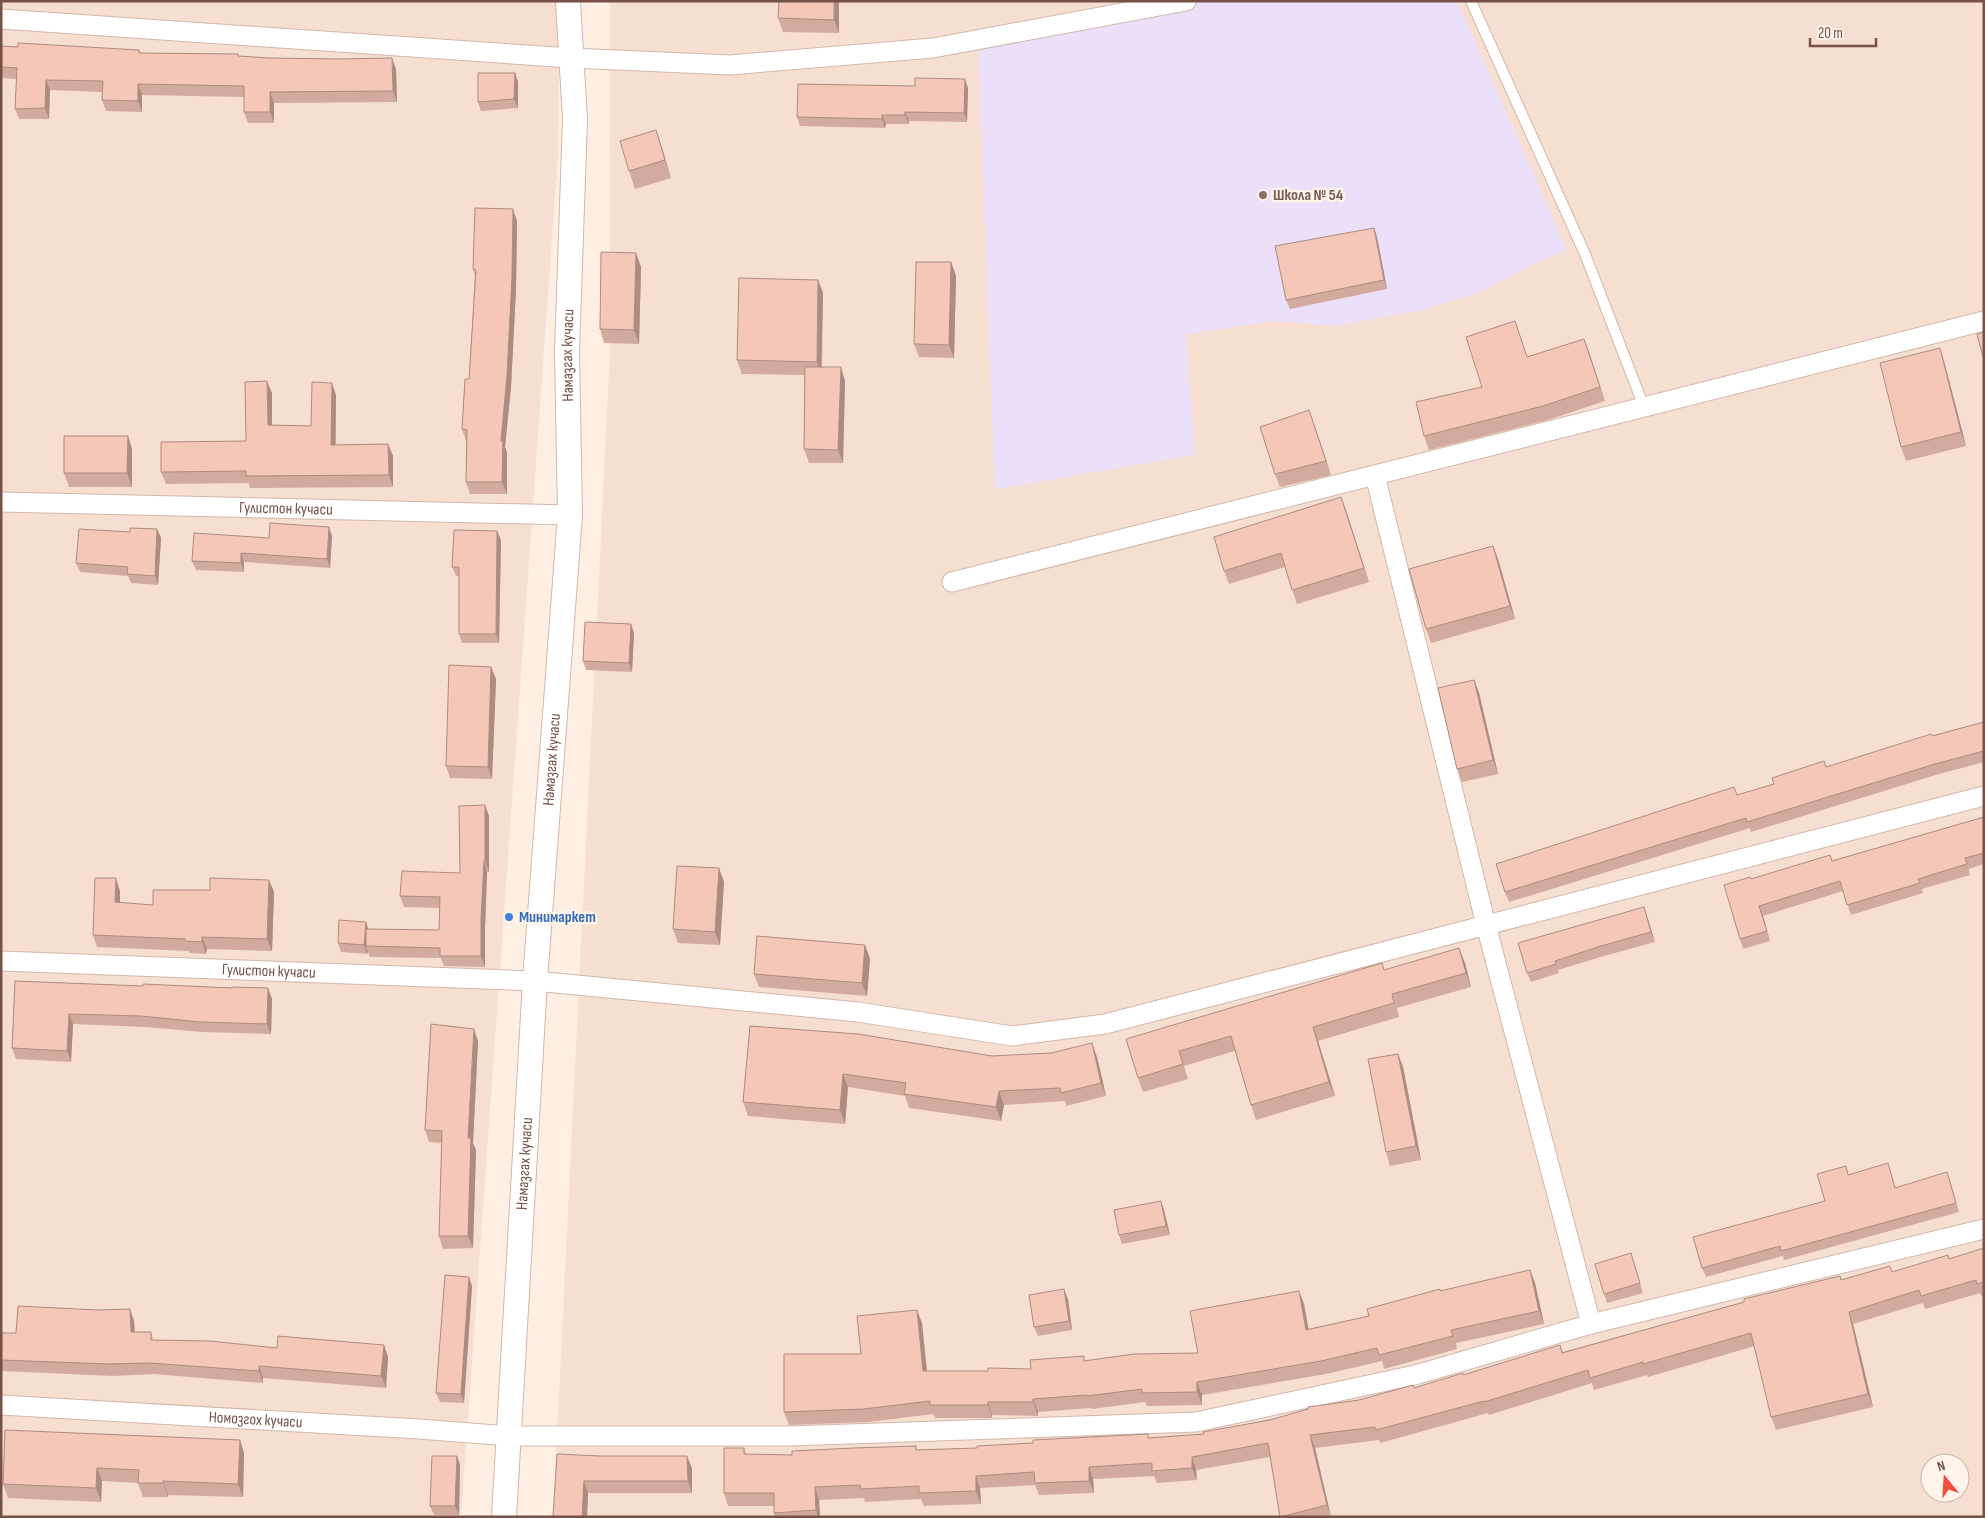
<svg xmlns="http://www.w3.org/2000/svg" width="1985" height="1518" font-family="'Sofia Sans Condensed',sans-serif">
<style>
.residential{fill:#f6dfd0;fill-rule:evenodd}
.education{fill:#ecdffa}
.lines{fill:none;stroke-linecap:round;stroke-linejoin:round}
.service-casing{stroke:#d2b7ab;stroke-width:12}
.minor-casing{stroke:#d2b7ab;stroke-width:21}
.tertiary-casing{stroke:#d2b7ab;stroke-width:26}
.service{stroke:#fff;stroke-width:10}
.minor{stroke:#fff;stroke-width:19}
.tertiary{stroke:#fff;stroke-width:24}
.wall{fill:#d3ab9e}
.shaded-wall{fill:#ac8b81}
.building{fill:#f5c7b8;stroke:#ac8b81}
.education-dot{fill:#8d6e63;stroke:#fff4ea;stroke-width:2}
.shop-dot{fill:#3f7fe0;stroke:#fff4ea;stroke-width:2}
.labels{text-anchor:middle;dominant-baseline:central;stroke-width:5;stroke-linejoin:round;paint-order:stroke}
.education-label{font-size:16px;font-weight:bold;fill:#785e54;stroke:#fff4ea;text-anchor:start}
.street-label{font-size:16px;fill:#775147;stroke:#fff4ea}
.shop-label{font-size:16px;font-weight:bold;fill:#366cbe;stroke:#fff4ea;text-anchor:start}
</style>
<rect width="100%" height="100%" fill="#feefe2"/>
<g class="residential">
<path d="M1,1H560L558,155L461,1517H1Z"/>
<path d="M610,1H1984V1517H553L610,350ZM1930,1463H1960V1493H1930Z"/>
</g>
<path class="education" d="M1185,1H1457L1567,250L1534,264L1483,291L1422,310L1335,326L1275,321L1186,334L1195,455L995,489L978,40Z"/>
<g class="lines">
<g class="service-casing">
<path id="service" d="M1471,1L1585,254L1644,407"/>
</g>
<g class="minor-casing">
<g id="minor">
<path d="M1,19L571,58L730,65L933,48L1186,1"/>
<path d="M1375,475L1486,925L1591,1324"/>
<path id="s1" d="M1,502L570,515"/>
<path d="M952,582L1984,321"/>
<path id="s2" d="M1,961L535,981L858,1012L1012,1036L1105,1024L1984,796"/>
<path id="s3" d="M1,1405L419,1429L509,1436H790L1196,1422L1415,1375L1591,1324L1984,1229"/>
</g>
</g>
<g class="tertiary-casing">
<g id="tertiary">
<path id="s4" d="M504,1517L535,981L570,515L567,351L575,119L568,1"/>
</g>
</g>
<use href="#service" class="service"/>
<use href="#minor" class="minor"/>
<use href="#tertiary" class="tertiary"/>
</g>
<g class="wall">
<path d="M839,1V33L783,32L778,18Z"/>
<path d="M1,46L139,50L140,53L239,56L396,69L397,102L274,103V123H248L244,112V97L142,95V112L106,111L102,100V92L50,90L49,119H19L15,109L17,79L1,78Z"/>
<path d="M515,73L518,82V108L481,111L478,102Z"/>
<path d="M968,88L967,122L909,121V124H886L885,128L800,126L797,117Z"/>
<path d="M656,130L662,148L671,178L635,189L629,171Z"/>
<path d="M517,221L516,289L511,387L505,447L507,453V494H470L466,482L467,441H466L462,429L469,379L475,275L473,269Z"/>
<path d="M1374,228L1377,237L1387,289L1290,309L1286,300Z"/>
<path d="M636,253L641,267L639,344L604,343L600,329Z"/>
<path d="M951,262L956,276L954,358L919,357L914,344Z"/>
<path d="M818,280L823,293L822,367L845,381L843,463H809L804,449L805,375L742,374L737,360Z"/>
<path d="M1520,335L1527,357L1584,339L1605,401L1548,420L1429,450L1424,436L1482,387Z"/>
<path d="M1944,361L1966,446L1906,461L1901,447Z"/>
<path d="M272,393V425L311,426L336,395V445L388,444L393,456V487L250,488L249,483L166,484L161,472L246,441Z"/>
<path d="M1314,424L1331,475L1280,487L1275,474Z"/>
<path d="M128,436L132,449V487H69L64,473Z"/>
<path d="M1341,497L1369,582L1297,604L1285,567L1229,584L1224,571Z"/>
<path d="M157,529L161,538L158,585L131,583L128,576L80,572L76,563L130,532Z"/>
<path d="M332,536L330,568L244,562V572L196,570L192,561L269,538Z"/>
<path d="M501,540L499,643H462L459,634V576H456L452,567Z"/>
<path d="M1493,546L1498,559L1515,619L1431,643L1426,629Z"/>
<path d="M631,624L634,633L632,672L586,670L583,661Z"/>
<path d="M491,667L496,679L492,779L450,778L446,766Z"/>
<path d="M1474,680L1479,693L1498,774L1462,782L1457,769Z"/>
<path d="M1984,722V762L1939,774L1751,832L1750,828L1509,902L1505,892L1738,795L1826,767L1932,736Z"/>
<path d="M489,816V872H487L485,929V967L444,966L441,958L370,957L368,952L367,954L341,952L338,943L439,930L440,908L404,907L400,896L460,873Z"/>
<path d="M1984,817V864L1969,869L1970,875L1922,889L1923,893L1851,915L1843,891L1763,916L1770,941L1743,949L1740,939L1751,879L1832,861Z"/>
<path d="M269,880L274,892L272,951L207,949L206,954L190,953L189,951L97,947L93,935L120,891V903L153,905L210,890Z"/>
<path d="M724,882L720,945L678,943L673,929Z"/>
<path d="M1644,907L1655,942L1604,956L1558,970L1559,973L1531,982L1527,973Z"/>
<path d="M865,945L870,959L867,996L759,987L754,974Z"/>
<path d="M1465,963L1471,987L1397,1008L1399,1017L1318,1041L1335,1096L1256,1120L1251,1105L1235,1051L1184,1066L1188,1079L1143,1092L1138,1078L1126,1039L1385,970Z"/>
<path d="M15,981L143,986L232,988H268L272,999L271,1034L203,1032L145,1027L73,1024L71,1062L16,1059L12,1048Z"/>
<path d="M750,1026L992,1056L1097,1057L1106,1096L1066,1106L1065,1101L1004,1105L1001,1121L909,1108L905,1096L848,1087L845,1124L748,1116L743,1102Z"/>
<path d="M478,1041L473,1143L476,1150L473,1248L443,1249L439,1236L442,1143L429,1142L425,1130Z"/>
<path d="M1398,1054L1403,1067L1421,1160L1390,1166L1386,1152Z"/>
<path d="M1891,1172L1895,1187L1950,1181L1959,1212L1784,1260L1783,1256L1706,1277L1702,1268L1825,1201L1849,1175Z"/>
<path d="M1164,1210L1170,1235L1122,1244L1119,1235Z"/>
<path d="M1984,1248V1296L1982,1297L1980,1293L1925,1309L1923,1303L1853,1324L1873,1407L1776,1430L1771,1417L1755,1346L1648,1377L1647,1375L1594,1390L1592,1383L1489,1415L1488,1413L1380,1443L1379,1440L1315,1448L1331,1517H1280L1270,1457L1196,1470L1197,1480L1157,1483L1154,1476L1093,1479L1094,1493L1039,1495L1035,1485L980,1488L981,1504L924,1506L921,1499L865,1502L864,1498L819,1500L820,1517H775L774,1513V1506H728L724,1493L744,1448L746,1454L792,1455L916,1446L917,1450L977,1448L1033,1443L1148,1434L1149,1438L1204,1434L1414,1388L1463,1375L1560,1345L1563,1352L1840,1276L1842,1280L1892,1272L1949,1259Z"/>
<path d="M1631,1253L1643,1293L1607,1303L1604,1294Z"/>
<path d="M1530,1270L1535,1283L1544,1324L1456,1343L1457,1349L1384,1369L1382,1361L1326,1374L1202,1395V1405L1147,1406L1145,1402L1092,1409L1091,1408L1038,1412V1416L992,1415V1418H935L933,1414L869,1422L789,1425L784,1412L861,1354L922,1323L927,1371H988L1031,1369L1085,1361L1198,1353L1304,1304L1308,1329L1369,1316L1441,1291Z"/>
<path d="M472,1286L464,1403L440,1402L436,1393Z"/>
<path d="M1068,1299L1072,1330L1038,1336L1034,1327Z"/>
<path d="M130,1309L134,1321L135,1332H151L153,1340L277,1348L384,1345L388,1357L386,1388L263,1378V1383L154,1374L113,1376L1,1371V1333H16L98,1310Z"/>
<path d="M5,1430L244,1453L243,1497L168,1495V1497H143L138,1483L102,1481L101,1502L8,1498L3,1484Z"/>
<path d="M557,1454L692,1468V1493H588L587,1517H553Z"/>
<path d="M457,1456L460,1465L459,1515H434L430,1506Z"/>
</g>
<g class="shaded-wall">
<path d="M834,1H839V33L834,20Z"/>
<path d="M392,58L396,69L397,102L393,91Z"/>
<path d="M515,73L518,82V108L514,99Z"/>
<path d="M965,79L968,88L967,122L964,113Z"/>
<path d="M46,80L50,90L49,119L45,108Z"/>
<path d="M138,84L142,95V112L138,101Z"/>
<path d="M270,92L274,103V123L270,112Z"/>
<path d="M905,112L909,121V124L905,115Z"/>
<path d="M882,115L886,124L885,128L882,119Z"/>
<path d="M656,130L662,148L671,178L665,160Z"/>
<path d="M513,209L517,221L516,289L511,387L505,447L507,453V494L502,482L501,441Z"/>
<path d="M1374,228L1377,237L1387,289L1384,280Z"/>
<path d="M636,253L641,267L639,344L634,330Z"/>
<path d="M951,262L956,276L954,358L949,345Z"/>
<path d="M818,280L823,293L821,375L817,362Z"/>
<path d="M1584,339L1589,352L1605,401L1600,387Z"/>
<path d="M1940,348L1944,361L1966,446L1961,432Z"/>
<path d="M841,367L845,381L843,463L838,450Z"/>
<path d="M267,381L272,393V437L268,425Z"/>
<path d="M332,383L336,395L335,456L331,445Z"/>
<path d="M1309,410L1314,424L1331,475L1326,461Z"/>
<path d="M128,436L132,449V487L127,473Z"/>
<path d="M388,444L393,456V487L389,475Z"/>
<path d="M1341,497L1346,510L1369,582L1364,568Z"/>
<path d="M329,527L332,536L330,568L327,559Z"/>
<path d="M157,529L161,538L158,585L155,576Z"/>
<path d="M497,531L501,540L499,643L496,634Z"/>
<path d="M1493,546L1498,559L1515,619L1510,606Z"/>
<path d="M241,553L244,562V572L241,563Z"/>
<path d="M631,624L634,633L632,672L629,663Z"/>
<path d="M491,667L496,679L492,779L488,767Z"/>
<path d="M1474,680L1479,693L1498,774L1493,760Z"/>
<path d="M485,805L489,816V872L485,861Z"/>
<path d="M484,861L487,872L485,929V967L481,956V919Z"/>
<path d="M719,868L724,882L720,945L715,932Z"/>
<path d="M116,878L120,891V915L115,902Z"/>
<path d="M269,880L274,892L272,951L267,939Z"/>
<path d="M1759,906L1763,916L1770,941L1767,931Z"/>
<path d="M1644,907L1647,916L1655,942L1651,932Z"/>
<path d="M366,922L369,931L366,946L368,952L367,954L364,945Z"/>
<path d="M202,937L207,949L206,954L202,942Z"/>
<path d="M865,945L870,959L867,996L862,983Z"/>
<path d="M1459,948L1465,963L1471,987L1466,973Z"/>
<path d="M268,988L272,999L271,1034L267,1024Z"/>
<path d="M69,1014L73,1024L71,1062L67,1051Z"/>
<path d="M1313,1027L1318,1041L1335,1096L1329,1082Z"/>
<path d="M474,1029L478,1041L473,1143L476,1150L473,1248L468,1236V1138Z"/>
<path d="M1092,1043L1097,1057L1106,1096L1101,1083Z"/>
<path d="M1398,1054L1403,1067L1421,1160L1416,1146Z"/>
<path d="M843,1074L848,1087L845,1124L840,1110Z"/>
<path d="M999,1091L1004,1105L1001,1121L996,1107Z"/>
<path d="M1161,1201L1164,1210L1170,1235L1166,1226Z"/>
<path d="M1530,1270L1535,1283L1544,1324L1539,1311Z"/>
<path d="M469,1277L472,1286L464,1403L461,1394Z"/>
<path d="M1064,1289L1068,1299L1072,1330L1069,1321Z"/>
<path d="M1299,1291L1304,1304L1311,1343L1306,1330Z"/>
<path d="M130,1309L134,1321L135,1344L131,1332Z"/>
<path d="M917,1310L922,1323L928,1384L923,1371Z"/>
<path d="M1849,1312L1853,1324L1873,1407L1868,1394Z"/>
<path d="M384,1345L388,1357L386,1388L381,1376Z"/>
<path d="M259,1366L263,1378V1383L259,1371Z"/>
<path d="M1197,1382L1202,1395V1405L1197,1392Z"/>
<path d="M1033,1399L1038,1412V1416L1033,1402Z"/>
<path d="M988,1402L992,1415V1418L988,1405Z"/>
<path d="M1310,1435L1315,1448L1331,1517L1327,1505Z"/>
<path d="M240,1440L244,1453L243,1497L238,1484Z"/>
<path d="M457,1456L460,1465L459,1515L455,1506Z"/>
<path d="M687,1456L692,1468V1493L688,1481Z"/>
<path d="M1192,1457L1196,1470L1197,1480L1192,1468Z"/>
<path d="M1089,1467L1093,1479L1094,1493L1089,1481Z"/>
<path d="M97,1468L102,1481L101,1502L96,1488Z"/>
<path d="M976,1476L980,1488L981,1504L976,1491Z"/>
<path d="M163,1481L168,1495V1497L163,1483Z"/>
<path d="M584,1481L588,1493L587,1517H582Z"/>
<path d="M815,1487L819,1500L820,1517H818L816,1510Z"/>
</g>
<g class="building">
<path d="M779,1H834V20L778,18Z"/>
<path d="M18,43L139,50V53L238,54V56L270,58L339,59L392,58L393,91L270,92V112H244V86L138,84V101L102,100L103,81L46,80L45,108L15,109L17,68L1,67V46L18,47Z"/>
<path d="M478,73H515L514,99L478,102Z"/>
<path d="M915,78L965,79L964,113L905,112V115H882V119L797,117L798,84L915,86Z"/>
<path d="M656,130L665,160L629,171L620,141Z"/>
<path d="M475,208L513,209L512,277L507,375L501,441H503L502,482H466L467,430L462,429L465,379H469L476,270L473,269Z"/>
<path d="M1374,228L1384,280L1286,300L1275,246Z"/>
<path d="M601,252L636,253L634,330L600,329Z"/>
<path d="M916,262H951L949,345L914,344Z"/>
<path d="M739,278L818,280L817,362L737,360Z"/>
<path d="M1515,321L1527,357L1584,339L1600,387L1543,406L1424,436L1416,402L1482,387L1466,337Z"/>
<path d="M1984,332V361L1977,334Z"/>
<path d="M1940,348L1961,432L1901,447L1880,363Z"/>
<path d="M805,367H841L838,450L804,449Z"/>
<path d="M267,381L268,425L311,426L312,382L332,383L331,445L388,444L389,475L246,476V471L161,472V442L246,441L245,382Z"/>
<path d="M1309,410L1326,461L1275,474L1260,427Z"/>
<path d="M64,436H128L127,473H64Z"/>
<path d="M1341,497L1364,568L1292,590L1281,553L1224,571L1214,537Z"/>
<path d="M270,523L329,527L327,559L241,553V563L192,561L194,533L269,538Z"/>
<path d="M130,528L157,529L155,576L127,574L128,567L76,563L79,529L130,532Z"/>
<path d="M454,530L497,531L496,634H459V567H452Z"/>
<path d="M1493,546L1510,606L1426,629L1409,569Z"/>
<path d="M585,622L631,624L629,663L583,661Z"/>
<path d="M449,665L491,667L488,767L446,766Z"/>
<path d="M1474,680L1493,760L1457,769L1438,688Z"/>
<path d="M1984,722V751L1935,764L1747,822L1746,818L1505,892L1496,864L1734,787L1737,795L1774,784L1772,778L1824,761L1826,767L1931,734L1932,736Z"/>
<path d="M485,805V861H484L481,919V956H440V948L366,946V929L439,930L440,897L400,896L402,871L460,873L459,806Z"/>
<path d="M1984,817V853L1965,858L1967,864L1918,879L1920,883L1847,905L1840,881L1759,906L1767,931L1740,939L1724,885L1750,877L1751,879L1830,855L1832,861Z"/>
<path d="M677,866L719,868L715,932L673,929Z"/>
<path d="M95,878H116L115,902L153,905V890H210V878L269,880L267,939L202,937V942L185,941V939L93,935Z"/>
<path d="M1644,907L1651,932L1601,946L1555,961L1556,964L1527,973L1518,943Z"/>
<path d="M339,920L366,922L364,945L338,943Z"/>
<path d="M757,936L865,945L862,983L754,974Z"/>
<path d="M1459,948L1466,973L1392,994L1394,1003L1313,1027L1329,1082L1251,1105L1231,1036L1179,1051L1183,1064L1138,1078L1126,1039L1382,963L1384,970Z"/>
<path d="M15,981L143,986V984L232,988V987L268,988L267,1024L200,1022L141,1016L69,1014L67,1051L12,1048Z"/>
<path d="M431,1024L474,1029L468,1138H471L468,1236H439L442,1131L425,1130Z"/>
<path d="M750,1026L858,1034L992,1056L1051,1053L1092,1043L1101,1083L1061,1093L1060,1088L999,1091L996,1107L904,1094L906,1083L843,1074L840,1110L743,1102Z"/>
<path d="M1398,1054L1416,1146L1386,1152L1368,1059Z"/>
<path d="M1888,1163L1895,1188L1947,1172L1956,1203L1781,1251L1780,1246L1702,1268L1693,1237L1825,1201L1817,1174L1846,1166L1848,1175Z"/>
<path d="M1161,1201L1166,1226L1119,1235L1114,1210Z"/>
<path d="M1984,1248V1282L1977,1284L1976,1280L1921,1296L1919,1290L1849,1312L1868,1394L1771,1417L1751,1333L1643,1364V1362L1590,1378L1588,1370L1484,1402V1401L1376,1430L1375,1427L1310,1435L1327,1505L1280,1517L1268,1443L1192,1457V1468L1152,1471V1463L1089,1467V1481L1035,1483L1034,1472L976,1476V1491L919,1493V1486L861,1489L860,1485L815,1487L816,1510L774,1513V1493H724V1448H744V1454L792,1455V1451L854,1448L916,1446V1450L977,1448V1446L1033,1443V1440L1148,1434V1438L1204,1434L1203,1432L1270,1420L1308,1409V1407L1359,1400L1413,1385L1414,1388L1463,1373V1375L1560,1345L1562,1353L1744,1302V1299L1840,1276L1841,1280L1890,1266L1892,1272L1948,1255L1949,1259Z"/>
<path d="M1631,1253L1640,1283L1604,1294L1595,1264Z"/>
<path d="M1530,1270L1539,1311L1451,1330L1453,1336L1379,1355L1377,1348L1321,1361L1197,1382V1392L1142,1393V1389L1087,1396V1395L1033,1399V1402H988V1405H930V1401L864,1409L784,1412V1354H861L857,1316L917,1310L923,1371H988V1368L1031,1369L1030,1360L1084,1356V1361L1134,1354L1198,1353L1190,1311L1299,1291L1306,1330L1369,1316L1367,1309L1440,1289V1291Z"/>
<path d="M445,1275L469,1277L461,1394L436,1393Z"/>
<path d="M1064,1289L1069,1321L1034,1327L1029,1295Z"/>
<path d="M18,1306L98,1310L130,1309L131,1332H151V1340L210,1341L277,1348L278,1336L384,1345L381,1376L259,1366V1371L150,1363L109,1364L1,1360V1333H16Z"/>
<path d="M5,1430L240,1440L238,1484L163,1481V1483H138L139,1470L97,1468L96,1488L3,1484Z"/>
<path d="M557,1454L600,1456H687L688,1481H584L582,1517H553Z"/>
<path d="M432,1456H457L455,1506H430Z"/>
</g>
<circle class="education-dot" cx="1263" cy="195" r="5"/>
<circle class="shop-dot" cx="509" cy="917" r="5"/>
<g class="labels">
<g class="education-label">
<text x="1273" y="195">Школа № 54</text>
</g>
<g class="street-label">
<text stroke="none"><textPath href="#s4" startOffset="1164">Намазгах кучаси</textPath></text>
<text stroke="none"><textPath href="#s1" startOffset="285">Гулистон кучаси</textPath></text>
<text stroke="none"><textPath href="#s4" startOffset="759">Намазгах кучаси</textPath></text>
<text stroke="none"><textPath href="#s2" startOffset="268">Гулистон кучаси</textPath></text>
<text stroke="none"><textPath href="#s4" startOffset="354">Намазгах кучаси</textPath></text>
<text stroke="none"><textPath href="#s3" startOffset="255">Номозгох кучаси</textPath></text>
</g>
<g class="shop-label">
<text x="519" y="917">Минимаркет</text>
</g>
</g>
<rect width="1985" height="1518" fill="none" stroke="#775147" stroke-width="5"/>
<g transform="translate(1945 1478) rotate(342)"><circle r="24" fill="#fff4ea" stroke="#c9b3a9"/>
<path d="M0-4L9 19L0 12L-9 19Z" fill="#f04c3f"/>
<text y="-8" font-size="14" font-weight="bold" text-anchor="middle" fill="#775147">N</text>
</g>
<path d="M1810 38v8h66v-8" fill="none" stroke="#775147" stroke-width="2.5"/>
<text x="1818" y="38" font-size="15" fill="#775147" stroke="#fff4ea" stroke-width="4" paint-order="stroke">20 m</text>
</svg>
